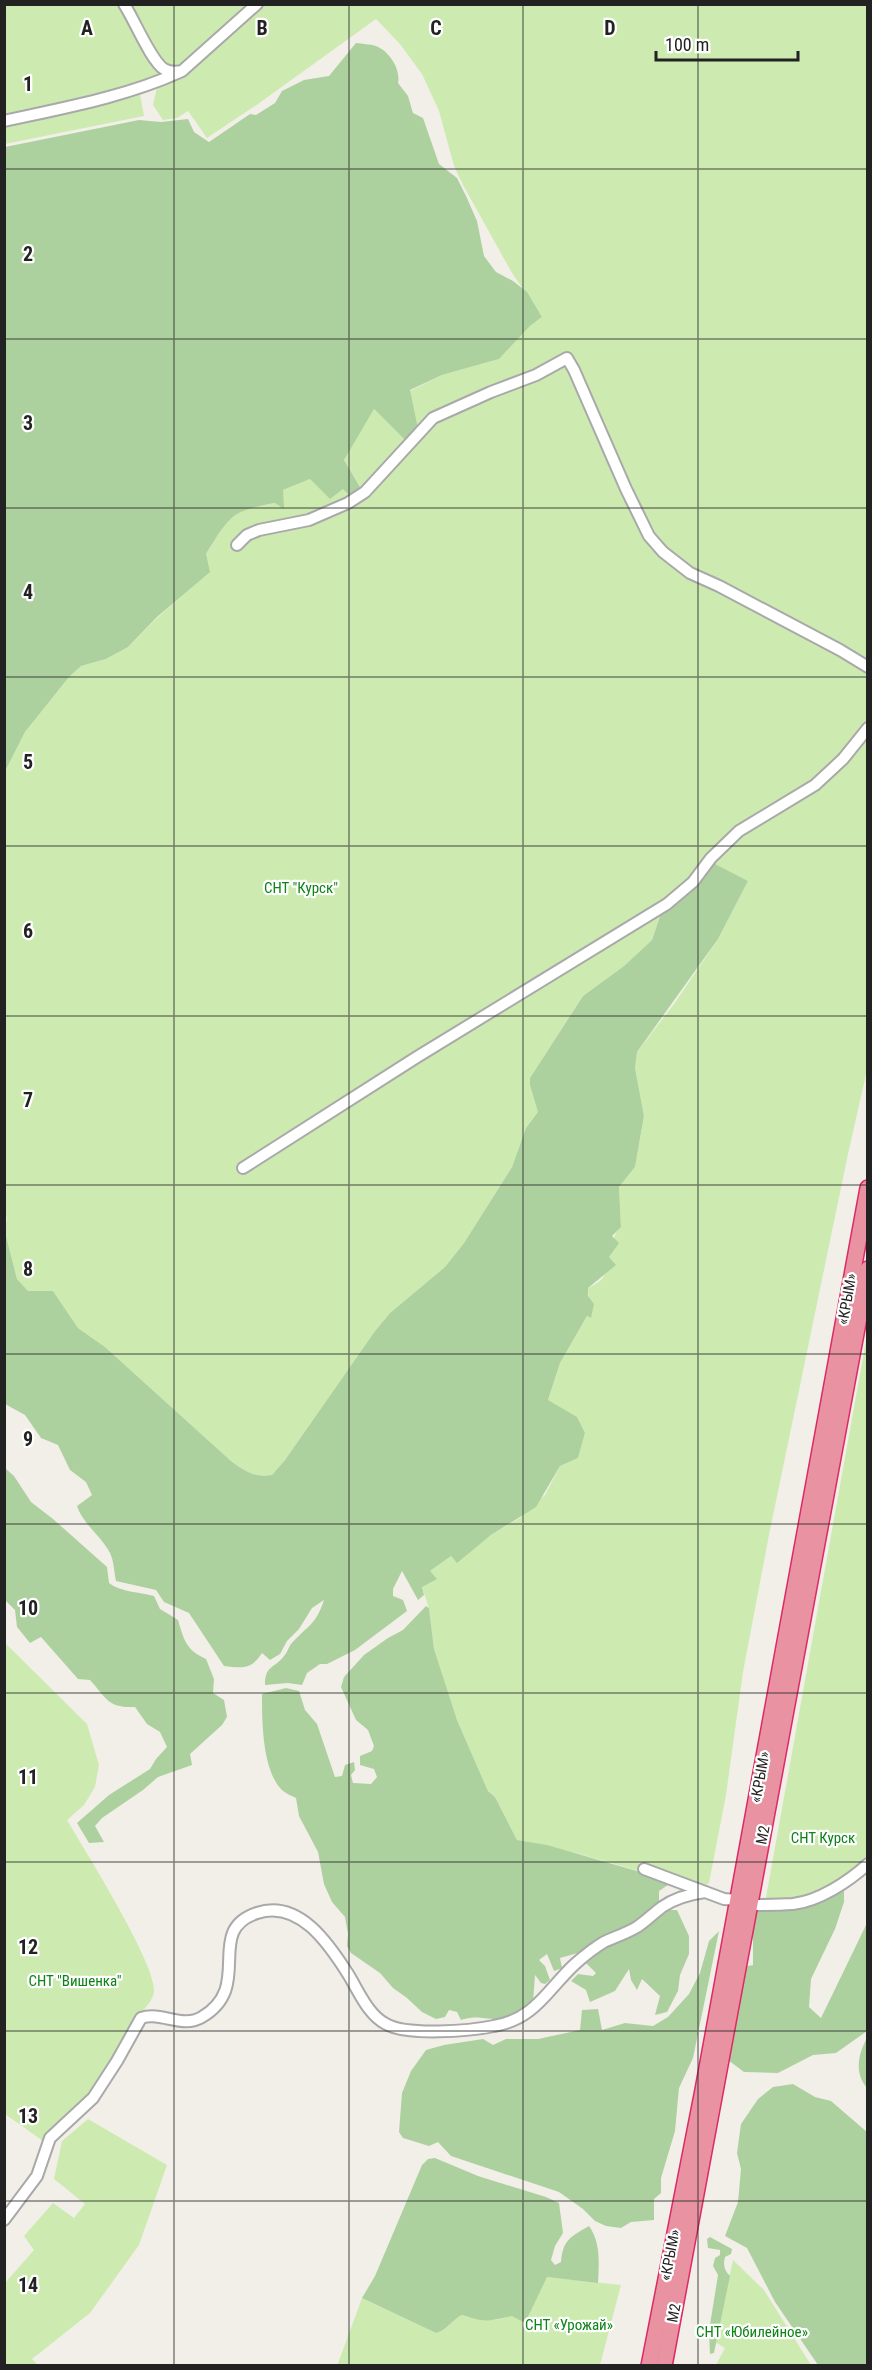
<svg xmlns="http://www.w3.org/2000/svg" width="872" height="2370" font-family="'Roboto Condensed',sans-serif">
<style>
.grass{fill:#cdebb0}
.forest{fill:#add19e}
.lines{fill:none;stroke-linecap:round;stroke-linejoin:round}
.minor-casing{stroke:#a9a9a9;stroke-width:14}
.highway-casing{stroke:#dc2a67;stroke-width:18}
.minor{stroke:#fff;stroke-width:10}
.highway{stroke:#e892a2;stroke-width:15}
.grid{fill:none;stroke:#222;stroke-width:1.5;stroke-opacity:0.55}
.labels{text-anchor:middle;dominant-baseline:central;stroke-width:4.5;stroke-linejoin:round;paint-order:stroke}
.park-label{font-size:15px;fill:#0c8416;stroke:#fff}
.street-label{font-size:15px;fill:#222;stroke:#fff}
.grid-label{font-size:20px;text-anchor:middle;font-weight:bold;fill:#222;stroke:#fff;stroke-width:4.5;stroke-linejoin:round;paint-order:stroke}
</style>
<rect width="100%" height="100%" fill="#f2efe9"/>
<g class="grass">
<path d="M5,5H252L181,68L138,84L144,116L5,144Z"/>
<path d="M260,5H867V1070L848,1154L769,1535L743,1672L726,1795L709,1883L696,1890C637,1870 578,1851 517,1840L495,1797L488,1791L457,1720L444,1681L434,1649L429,1608L422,1587L430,1571L451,1556L457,1562L491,1535L520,1518L545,1495L560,1466L578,1458L585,1433L548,1400L560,1363L587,1316L590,1318L588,1288C592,1286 598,1283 601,1280C613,1265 606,1243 621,1226L619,1187L635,1167L644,1116L635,1068L637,1052L674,1004L718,939L748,881L713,864L660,916L652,940L624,966L583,996L530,1078V1085L539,1112L526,1128L512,1167L464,1243L445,1267L390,1313L375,1331L285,1460L272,1475C254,1478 245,1471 231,1461L105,1347L78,1328L53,1291H28L17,1279L4,1228L7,1219L4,1206V771L25,732L69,677L81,666L106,659L128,647L157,618L192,587L206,554L227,521L244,509L275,503L283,490L310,479L343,489H362L344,460L366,419L374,409L406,441L418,428L410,391L442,375L499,359L530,326L542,317L512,273L463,185L454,166L439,111L422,74L400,44L376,19L258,104L207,138L188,111L177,118L163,120L153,105L158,82L181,74Z"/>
<path d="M867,1335V1860L843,1879L805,1898L765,1903Z"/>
<path d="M4,1642L87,1724L99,1765L95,1787L84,1805L67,1820C84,1849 157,1965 154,1992C152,2005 139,2012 133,2022C118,2046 109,2075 89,2097C74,2113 57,2124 43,2141L5,2114Z"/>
<path d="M88,2119L167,2165L139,2245L90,2313L32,2359L38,2365H5V2283L34,2250L24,2236L53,2203L74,2218L85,2204L54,2179L62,2141Z"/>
<path d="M733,2260L764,2290L811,2365H716L725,2348L715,2342Z"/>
<path d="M547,2277L621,2285L600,2365L337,2366L362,2298L436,2333C446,2331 453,2319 462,2315C511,2330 517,2310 547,2277Z"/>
</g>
<g class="forest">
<path d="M356,43C362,44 370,44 376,46C389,51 401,69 398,83L408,96L413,113L423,118L439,164L457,178L466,196L477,221L484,256L496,272L513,281L527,292L542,317L530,326L499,359L442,375L410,390L418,428L406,441L374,409L344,460L362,490L350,496L343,489L330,499L310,479L283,490L284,509L275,503C230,511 230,516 206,554L210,572L157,617L128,647L106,659L81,666L69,677L25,732L5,771V147L139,120L161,122L188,119L194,132L209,142L250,114L256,115L275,103L282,91L304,80L329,76Z"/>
<path d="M713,863L748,881L718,939L637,1052L635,1068L644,1116L635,1167L619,1187L621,1227L612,1236L619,1243L609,1257L616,1265L588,1288V1296L594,1304L591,1318L587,1316L560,1363L548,1400L577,1417L585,1433L578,1458L560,1466L536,1507L491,1535L457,1563L451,1556L430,1571L437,1579L422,1587L424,1595L418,1600L402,1571L393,1589V1596L403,1600L407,1611L355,1650L327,1664H320L307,1673L302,1685L288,1683L265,1685C265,1665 274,1669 284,1656C287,1653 288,1648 291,1644C307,1626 316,1625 324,1600L312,1608L299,1629L287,1641L280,1654L270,1660L262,1653C251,1670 243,1668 224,1666L189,1613L164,1602L156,1590L116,1581C114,1572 114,1561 110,1553C101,1536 83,1524 77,1506L92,1495L86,1482L70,1470L58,1445L41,1438L25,1415L5,1404L4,1228L17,1279L28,1291H53L78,1328L105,1347L231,1461C245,1471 254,1478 272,1475L285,1460L375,1331L390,1313L445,1267L464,1243L512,1167L526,1128L538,1112L530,1085V1078L583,996L624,966L652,940L660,916L665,909Z"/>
<path d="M5,1468L14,1476L31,1502L53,1519L107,1567L109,1583C120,1592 140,1592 154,1596L160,1609L178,1620C184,1640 186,1650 206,1659L214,1679L213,1693L224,1700L227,1717L222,1725L190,1754L192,1765L158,1777L143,1790L102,1818L95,1826L104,1842L89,1843L77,1823L109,1795L150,1769L156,1759L167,1747L160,1732L147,1724L135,1707C108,1708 107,1699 90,1680L78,1679L41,1637L30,1643L17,1627L15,1610L5,1600Z"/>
<path d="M426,1606L429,1608L434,1649L457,1720L488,1791L495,1797L517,1840L547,1845L668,1880V1885L659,1891V1901L665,1910H677L689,1936V1954L680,1975L678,1991L667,2012L655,2015L660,1996L642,1979L637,1990L631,1980L629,1969L615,1991L590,2002L586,1990L571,1981L578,1974L593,1976L596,1973L586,1963L594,1957L585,1951L560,1958L562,1968L554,1971L547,1954L539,1960L545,1966L550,1980L545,1984L541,1983L535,1975L533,2003C523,2009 508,2019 496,2019C481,2019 479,2015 461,2020L457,2012L449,2010L445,2017L436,2019L422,2012L407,1998L393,1988L380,1973L351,1953L347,1946L348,1934L345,1917L332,1902L324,1884L318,1852L299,1816L296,1798C292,1796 287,1794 283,1791C262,1772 262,1721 262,1694L286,1688L299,1691L305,1710L317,1724L335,1777L342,1776L345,1765L354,1762L355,1770L351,1775L353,1783L371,1784L377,1777L374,1769L360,1765V1756L372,1751L374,1746L368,1730L356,1720L341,1687L344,1677L364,1655L388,1638L403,1630Z"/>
<path d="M844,1886V1902L835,1929L811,1979L809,2007L821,2018L867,1923V2031L836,2053L813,2055L778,2073L744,2072L728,2060L743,1967L753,1965V1914L762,1909Z"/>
<path d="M719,1931L693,2058L679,2088L675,2131L661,2178V2193L654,2199V2220L631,2222L621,2228L606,2226L595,2221L583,2209L559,2192L451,2156L438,2142L429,2146L403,2138L399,2132L402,2093L411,2071L426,2050L444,2045L483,2039L493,2045L506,2039H538L580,2030L582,2010L598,2009L602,2030L625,2023L653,2026L668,2017L689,1994L700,1973L709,1941Z"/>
<path d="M867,2038V2088C854,2073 858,2054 867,2038Z"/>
<path d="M793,2084L815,2097L831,2101L867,2132V2365H818L775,2302L747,2248L725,2236L738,2202L741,2169L737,2153L741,2124L758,2099L773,2087Z"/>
<path d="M435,2158L478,2176L546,2197L559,2203L563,2233L555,2246L551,2260L555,2265L561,2262C563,2240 570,2237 589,2226C601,2243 599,2263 598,2283L547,2277L525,2323L512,2316C486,2321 488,2323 462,2315C453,2319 446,2331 436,2333L362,2298L375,2276L422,2165L428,2159Z"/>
<path d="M710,2237L732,2249L731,2254L725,2257C723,2265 724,2270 730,2276L714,2353L710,2354L709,2331L718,2275L713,2266L715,2258L720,2255V2250L708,2248L707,2239Z"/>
</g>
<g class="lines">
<g class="minor-casing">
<g id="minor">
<path d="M124,4C134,19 151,61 164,69C169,72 176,72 182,71L257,4"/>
<path d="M4,121C63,108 125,97 180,72"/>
<path d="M237,545L247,535L259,530L309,520L348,503L365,492L433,418L491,392L536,375L567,358L574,370L626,489L649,536L663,552L690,573L719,586L840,650L868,667"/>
<path d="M243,1168L417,1057L667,904L693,882L711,858L739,831L815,785L843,759L868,728"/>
<path d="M644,1869L724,1899L738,1900"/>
<path d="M750,1905C764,1905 779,1905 793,1904C819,1901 848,1882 868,1864"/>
<path d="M4,2220L37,2176L50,2138L93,2098L117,2061L141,2018C162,2011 182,2029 202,2017C255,1986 203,1931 257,1913C299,1899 329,1944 348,1974C358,1990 368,2015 386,2024C407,2036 470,2031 494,2026C535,2019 547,1990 575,1964C584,1956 594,1948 604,1942C615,1937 627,1933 637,1927C646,1921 654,1913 662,1907C675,1898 690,1894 705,1892"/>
</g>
</g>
<g class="highway-casing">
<g id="highway">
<path d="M649,2366L703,2090L868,1188"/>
<path d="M664,2366L868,1269"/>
</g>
</g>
<use href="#minor" class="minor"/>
<use href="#highway" class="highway"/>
</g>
<path class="grid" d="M174,4V2366M349,4V2366M523,4V2366M698,4V2366M4,169H868M4,339H868M4,508H868M4,677H868M4,846H868M4,1016H868M4,1185H868M4,1354H868M4,1524H868M4,1693H868M4,1862H868M4,2031H868M4,2201H868"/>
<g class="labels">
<g class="park-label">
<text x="301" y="888">СНТ "Курск"</text>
<text x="823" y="1838">СНТ Курск</text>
<text x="75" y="1981">СНТ "Вишенка"</text>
<text x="569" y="2325">СНТ «Урожай»</text>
<text x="752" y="2332">СНТ «Юбилейное»</text>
</g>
<g class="street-label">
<text transform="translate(847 1299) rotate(-80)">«КРЫМ»</text>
<text transform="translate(760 1777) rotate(-80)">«КРЫМ»</text>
<text transform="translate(763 1835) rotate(-79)">М2</text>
<text transform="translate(670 2255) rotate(-79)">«КРЫМ»</text>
<text transform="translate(674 2313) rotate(-79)">М2</text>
</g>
</g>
<g class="grid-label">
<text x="87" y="35">A</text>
<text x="262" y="35">B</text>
<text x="436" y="35">C</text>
<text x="610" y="35">D</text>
<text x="28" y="91">1</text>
<text x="28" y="261">2</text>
<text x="28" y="430">3</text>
<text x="28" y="599">4</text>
<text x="28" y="769">5</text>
<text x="28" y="938">6</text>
<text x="28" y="1107">7</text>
<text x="28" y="1276">8</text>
<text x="28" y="1446">9</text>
<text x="28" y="1615">10</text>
<text x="28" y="1784">11</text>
<text x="28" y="1954">12</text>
<text x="28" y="2123">13</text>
<text x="28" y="2292">14</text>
</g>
<rect width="872" height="2370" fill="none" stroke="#222222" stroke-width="12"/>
<path d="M656 51v9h142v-9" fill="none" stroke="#222222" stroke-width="3"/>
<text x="665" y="51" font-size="18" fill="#222222" stroke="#ffffff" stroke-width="4.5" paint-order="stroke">100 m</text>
</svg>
